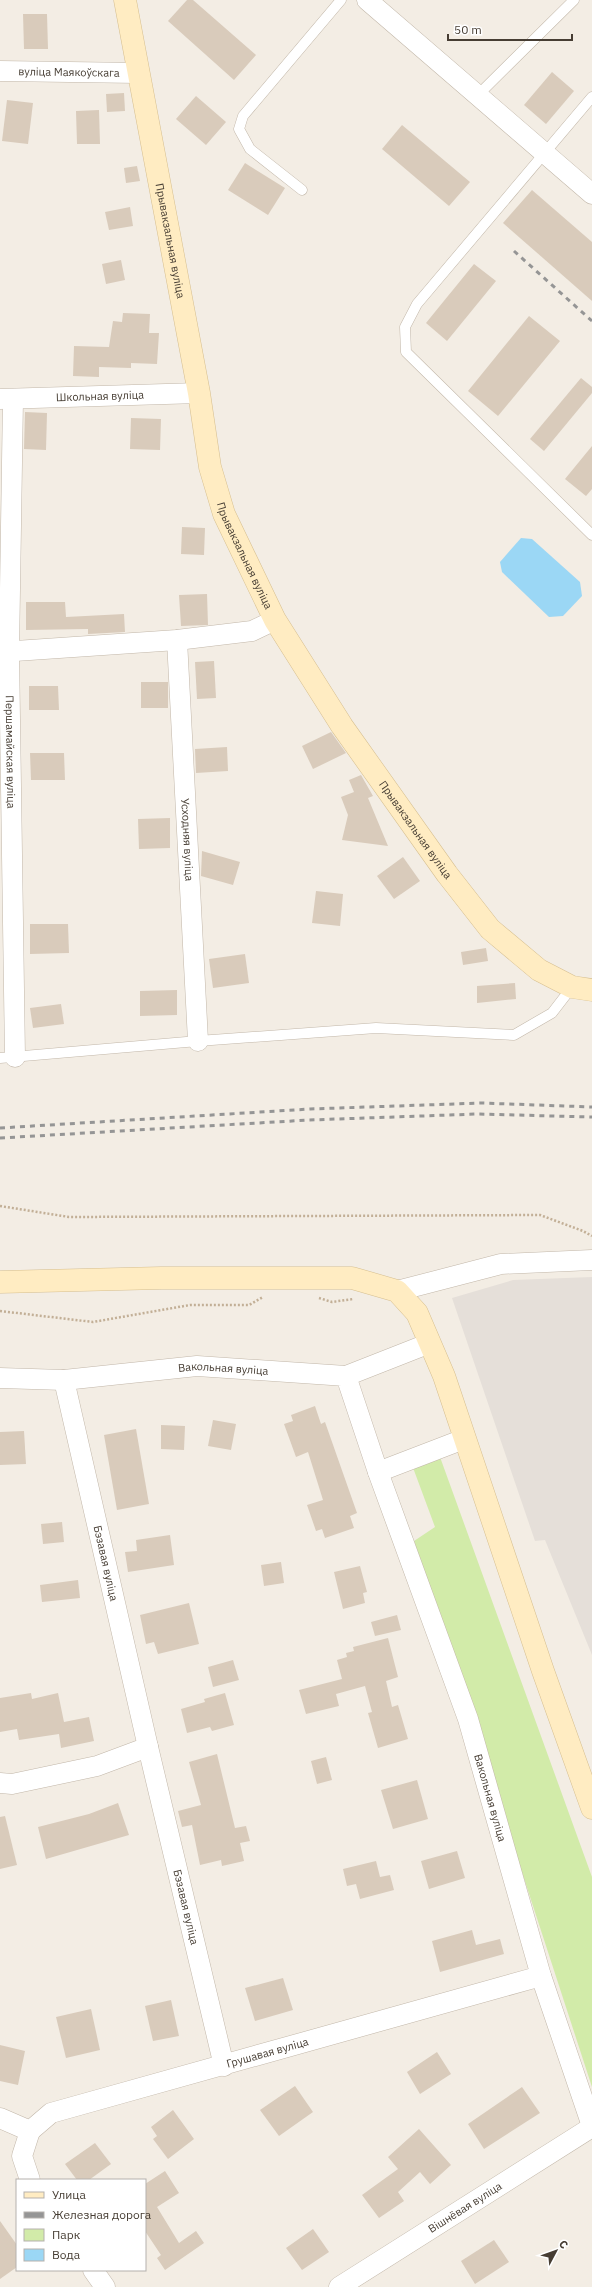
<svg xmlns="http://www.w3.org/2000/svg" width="592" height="2287" font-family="'IBM Plex Sans',sans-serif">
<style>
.industrial{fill:#e5dfd9}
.green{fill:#d2eba9}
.water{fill:#9bd7f5}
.building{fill:#d9cbbb}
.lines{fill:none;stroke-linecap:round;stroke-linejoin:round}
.lane-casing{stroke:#c2b7a9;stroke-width:11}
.street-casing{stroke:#c2b7a9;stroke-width:21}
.secondary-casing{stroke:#d6bf90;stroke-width:23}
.path{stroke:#c2af96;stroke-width:2.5;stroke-dasharray:2 2;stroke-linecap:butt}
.lane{stroke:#fff;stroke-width:10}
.street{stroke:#fff;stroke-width:20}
.secondary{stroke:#ffecc2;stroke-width:22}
.rail{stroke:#959595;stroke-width:3;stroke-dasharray:5 5;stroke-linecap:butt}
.labels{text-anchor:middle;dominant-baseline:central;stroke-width:4;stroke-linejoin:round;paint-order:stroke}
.street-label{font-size:11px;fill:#463d33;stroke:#fff}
</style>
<rect width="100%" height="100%" fill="#f3ede4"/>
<path class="industrial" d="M592,1277V1655L545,1540L535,1541L452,1298L513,1280Z"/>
<path class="green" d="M440,1457L592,1877V2087L414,1541L435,1527L412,1465Z"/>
<path class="water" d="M521,538L532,539L580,582L582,596L563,616L549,617L502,572L500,562Z"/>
<g class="building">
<path d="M187,0H193L256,55L234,80L168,21Z"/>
<path d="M23,14H47L48,49H24Z"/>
<path d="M552,72L574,91L546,124L524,105Z"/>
<path d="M124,93L125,111L107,112L106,94Z"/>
<path d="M196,96L226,122L206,145L176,119Z"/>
<path d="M7,100L33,103L28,144L2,141Z"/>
<path d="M99,110L100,144H77L76,111Z"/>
<path d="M402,125L470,182L449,206L382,149Z"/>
<path d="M245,163L285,188L268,215L228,190Z"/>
<path d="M137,166L140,181L126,183L124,168Z"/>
<path d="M532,190L592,242V301L503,223Z"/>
<path d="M130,207L133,226L109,230L105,212Z"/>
<path d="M121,260L125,280L106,284L102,264Z"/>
<path d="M474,264L496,281L447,341L426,323Z"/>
<path d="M123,313L150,314L149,333H159L157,364L131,363V368L99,367V377L73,376L74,346L109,347L113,321L122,322Z"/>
<path d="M529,316L560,341L498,416L468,391Z"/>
<path d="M581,378L592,387V393L544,451L530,439Z"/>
<path d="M25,412L47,413L46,450L24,449Z"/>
<path d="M131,418L161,419L160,450L130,449Z"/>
<path d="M592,446V489L586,496L565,479Z"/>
<path d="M182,527L205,528L204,555L181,554Z"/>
<path d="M207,594L208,625L181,626L179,595Z"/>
<path d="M26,602H65L66,617L124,614L125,632L88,634V629L26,630Z"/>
<path d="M214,661L216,698L197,699L195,662Z"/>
<rect x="141" y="682" width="27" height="26"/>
<path d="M29,686H58L59,710H29Z"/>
<path d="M331,732L346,753L313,769L302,746Z"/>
<path d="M227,747L228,771L196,773L195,749Z"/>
<path d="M30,753H64L65,780H31Z"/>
<path d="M361,775L373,796L368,798L388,846L342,840L348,815L341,797L354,792L349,780Z"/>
<path d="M170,818V848L139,849L138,819Z"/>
<path d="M202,851L240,862L233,885L201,876Z"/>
<path d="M403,857L420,881L394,899L377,876Z"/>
<path d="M316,891L343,894L340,926L312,923Z"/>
<path d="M30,924H68L69,953L30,954Z"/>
<path d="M486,948L488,961L463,965L461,952Z"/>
<path d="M245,954L249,983L213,988L209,959Z"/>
<path d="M515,983L516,999L477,1003V986Z"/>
<path d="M177,990V1015L140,1016V991Z"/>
<path d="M61,1004L64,1024L33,1028L30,1008Z"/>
<path d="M315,1406L321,1424L325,1422L357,1513L350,1516L354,1528L325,1538L322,1529L316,1531L307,1505L323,1500L308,1452L296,1457L284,1424L293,1421L291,1415Z"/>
<path d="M213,1420L236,1424L231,1450L208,1446Z"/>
<path d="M161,1425L185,1426L184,1450L161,1449Z"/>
<path d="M136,1429L149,1504L117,1510L104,1435Z"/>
<path d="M24,1431L26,1464L0,1465V1432Z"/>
<path d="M62,1522L64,1542L43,1544L41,1524Z"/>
<path d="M170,1535L174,1565L128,1572L125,1552L137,1551L136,1540Z"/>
<path d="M281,1562L284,1583L264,1586L261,1565Z"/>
<path d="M360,1566L367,1592L363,1593L365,1603L343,1609L334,1572Z"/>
<path d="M78,1580L80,1598L42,1602L40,1585Z"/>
<path d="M189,1603L199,1644L158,1654L154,1642L146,1644L140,1615Z"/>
<path d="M397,1615L401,1630L375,1636L371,1622Z"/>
<path d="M388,1638L398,1677L386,1681L392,1707L398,1705L408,1739L378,1748L368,1713L372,1712L365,1686L336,1694L339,1706L306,1714L299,1690L342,1679L337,1660L347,1657L346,1653L354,1651L353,1647Z"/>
<path d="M233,1660L239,1680L213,1687L208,1667Z"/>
<path d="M31,1693L32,1699L58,1693L64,1722L89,1717L94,1741L61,1748L59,1734L19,1740L17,1729L0,1732V1698Z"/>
<path d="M225,1693L234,1725L212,1731L210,1727L187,1733L181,1709L205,1702L204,1699Z"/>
<path d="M217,1754L235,1828L246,1826L250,1841L240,1843L244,1861L222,1866L221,1860L200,1865L192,1825L182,1827L178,1811L201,1805L189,1762Z"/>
<path d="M326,1757L332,1780L317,1784L311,1761Z"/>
<path d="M417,1780L428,1819L393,1829L381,1790Z"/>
<path d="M118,1803L129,1835L46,1859L38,1827L89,1814Z"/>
<path d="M5,1816L17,1865L0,1869V1817Z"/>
<path d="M457,1851L465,1878L429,1889L421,1861Z"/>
<path d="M376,1861L380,1877L390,1875L394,1890L360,1899L356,1884L347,1886L343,1869Z"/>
<path d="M472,1930L476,1945L500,1939L504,1954L440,1972L432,1941Z"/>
<path d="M283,1978L293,2010L255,2021L245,1988Z"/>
<path d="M171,2000L179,2036L153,2041L145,2006Z"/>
<path d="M91,2009L100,2050L66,2058L56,2017Z"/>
<path d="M0,2045L25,2051L18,2085L0,2081Z"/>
<path d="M437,2052L451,2074L420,2094L407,2072Z"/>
<path d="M295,2086L313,2112L279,2136L260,2110Z"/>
<path d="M522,2087L540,2113L484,2149L468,2124Z"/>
<path d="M173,2110L194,2139L168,2159L153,2139L157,2136L151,2127Z"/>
<path d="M419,2129L451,2165L430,2184L420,2172L398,2192L404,2201L379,2218L362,2195L398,2169L388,2157Z"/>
<path d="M95,2143L111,2164L89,2180H77L65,2164Z"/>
<path d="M165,2171L179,2193L157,2207L179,2243L196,2231L204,2243L165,2270L157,2258L161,2255L145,2231V2184Z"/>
<path d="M0,2221L17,2245V2267L0,2279Z"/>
<path d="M313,2229L329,2252L302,2270L286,2248Z"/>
<path d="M494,2240L509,2262L475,2284L461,2261Z"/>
</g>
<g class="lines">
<g class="lane-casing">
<g id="lane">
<path d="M478,95L574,0"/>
<path d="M592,97L417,304L405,327L406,352L592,535"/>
<path d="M302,190L250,149L239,129L243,116L341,0"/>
<path d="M0,1058L198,1041L376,1028L514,1035L552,1013L572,987"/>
</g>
</g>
<g class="street-casing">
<g id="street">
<path d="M367,0L592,194"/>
<path id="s1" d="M0,71L138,73"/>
<path id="s2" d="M0,399L199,393"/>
<path id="s3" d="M13,399L9,652L15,1057"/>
<path id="s4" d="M177,640L198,1041"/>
<path d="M0,652L177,640L252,631L275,620"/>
<path d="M397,1291L501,1264L592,1260"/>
<path d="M346,1376L430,1343"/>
<path id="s5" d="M0,1378L64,1380L197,1366L346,1376L378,1472L468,1719L541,1976L592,2126"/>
<path id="s6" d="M64,1380L148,1747L224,2066"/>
<path d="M378,1472L464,1439"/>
<path d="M0,1783L12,1784L97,1766L148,1747"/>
<path id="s7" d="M0,2118L30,2131L51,2113L541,1976"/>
<path d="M30,2180L22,2156L30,2131"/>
<path d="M93,2270L105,2287"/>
<path id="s8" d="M339,2287L592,2127"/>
</g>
</g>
<g class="secondary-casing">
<g id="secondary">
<path id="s9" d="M125,0L199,393L210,467L224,514L275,620L342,726L447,874L490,929L539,970L572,987L592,990"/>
<path d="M0,1282L161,1278H352L397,1291L417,1313L444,1376L543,1671L592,1808"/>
</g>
</g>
<g class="path">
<path d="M0,1206L69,1217L540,1215L583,1231L592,1236"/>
<path d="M319,1298L332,1302L353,1299"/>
<path d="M0,1311L93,1322L190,1305H249L263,1297"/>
</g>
<use href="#lane" class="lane"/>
<use href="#street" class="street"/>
<use href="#secondary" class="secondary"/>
<g class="rail">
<path d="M514,251L592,321"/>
<path d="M0,1128L310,1109L482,1103L592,1107"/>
<path d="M0,1138L309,1120L477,1114L592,1117"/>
</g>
</g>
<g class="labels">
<g class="street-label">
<text stroke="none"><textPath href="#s1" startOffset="69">вуліца Маякоўскага</textPath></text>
<text stroke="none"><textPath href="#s9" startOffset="245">Прывакзальная вуліца</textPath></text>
<text stroke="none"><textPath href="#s2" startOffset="100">Школьная вуліца</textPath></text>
<text stroke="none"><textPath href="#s9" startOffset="570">Прывакзальная вуліца</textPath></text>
<text stroke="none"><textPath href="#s3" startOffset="353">Першамайская вуліца</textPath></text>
<text stroke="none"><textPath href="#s9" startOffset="894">Прывакзальная вуліца</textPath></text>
<text stroke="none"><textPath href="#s4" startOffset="200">Усходняя вуліца</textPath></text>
<text stroke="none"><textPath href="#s5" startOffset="224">Вакольная вуліца</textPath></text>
<text stroke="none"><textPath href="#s6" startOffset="188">Бэзавая вуліца</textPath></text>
<text stroke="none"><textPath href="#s5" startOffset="793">Вакольная вуліца</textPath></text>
<text stroke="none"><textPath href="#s6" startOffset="541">Бэзавая вуліца</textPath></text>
<text stroke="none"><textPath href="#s7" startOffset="285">Грушавая вуліца</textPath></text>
<text stroke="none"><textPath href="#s8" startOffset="149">Вішнёвая вуліца</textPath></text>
</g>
</g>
<rect x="16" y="2179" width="130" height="92" fill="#ffffff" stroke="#b5b1ad"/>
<rect x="24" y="2192" width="20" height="6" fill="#ffecc2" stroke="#b5b1ad"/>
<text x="52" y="2199" font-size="12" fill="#463d33">Улица</text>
<rect x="24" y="2212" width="20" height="6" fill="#959595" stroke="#b5b1ad"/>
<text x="52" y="2219" font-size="12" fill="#463d33">Железная дорога</text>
<rect x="24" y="2229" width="20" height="12" fill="#d2eba9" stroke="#b5b1ad"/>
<text x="52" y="2239" font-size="12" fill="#463d33">Парк</text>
<rect x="24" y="2249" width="20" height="12" fill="#9bd7f5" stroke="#b5b1ad"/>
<text x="52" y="2259" font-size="12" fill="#463d33">Вода</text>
<g transform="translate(556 2251) rotate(49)" stroke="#ffffff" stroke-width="3" paint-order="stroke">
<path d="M0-3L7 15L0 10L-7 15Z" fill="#463d33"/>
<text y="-6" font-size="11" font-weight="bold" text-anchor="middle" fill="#463d33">С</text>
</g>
<path d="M448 34v6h124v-6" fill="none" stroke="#463d33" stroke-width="2"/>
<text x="454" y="34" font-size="12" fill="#463d33" stroke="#ffffff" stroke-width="3" paint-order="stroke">50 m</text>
</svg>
